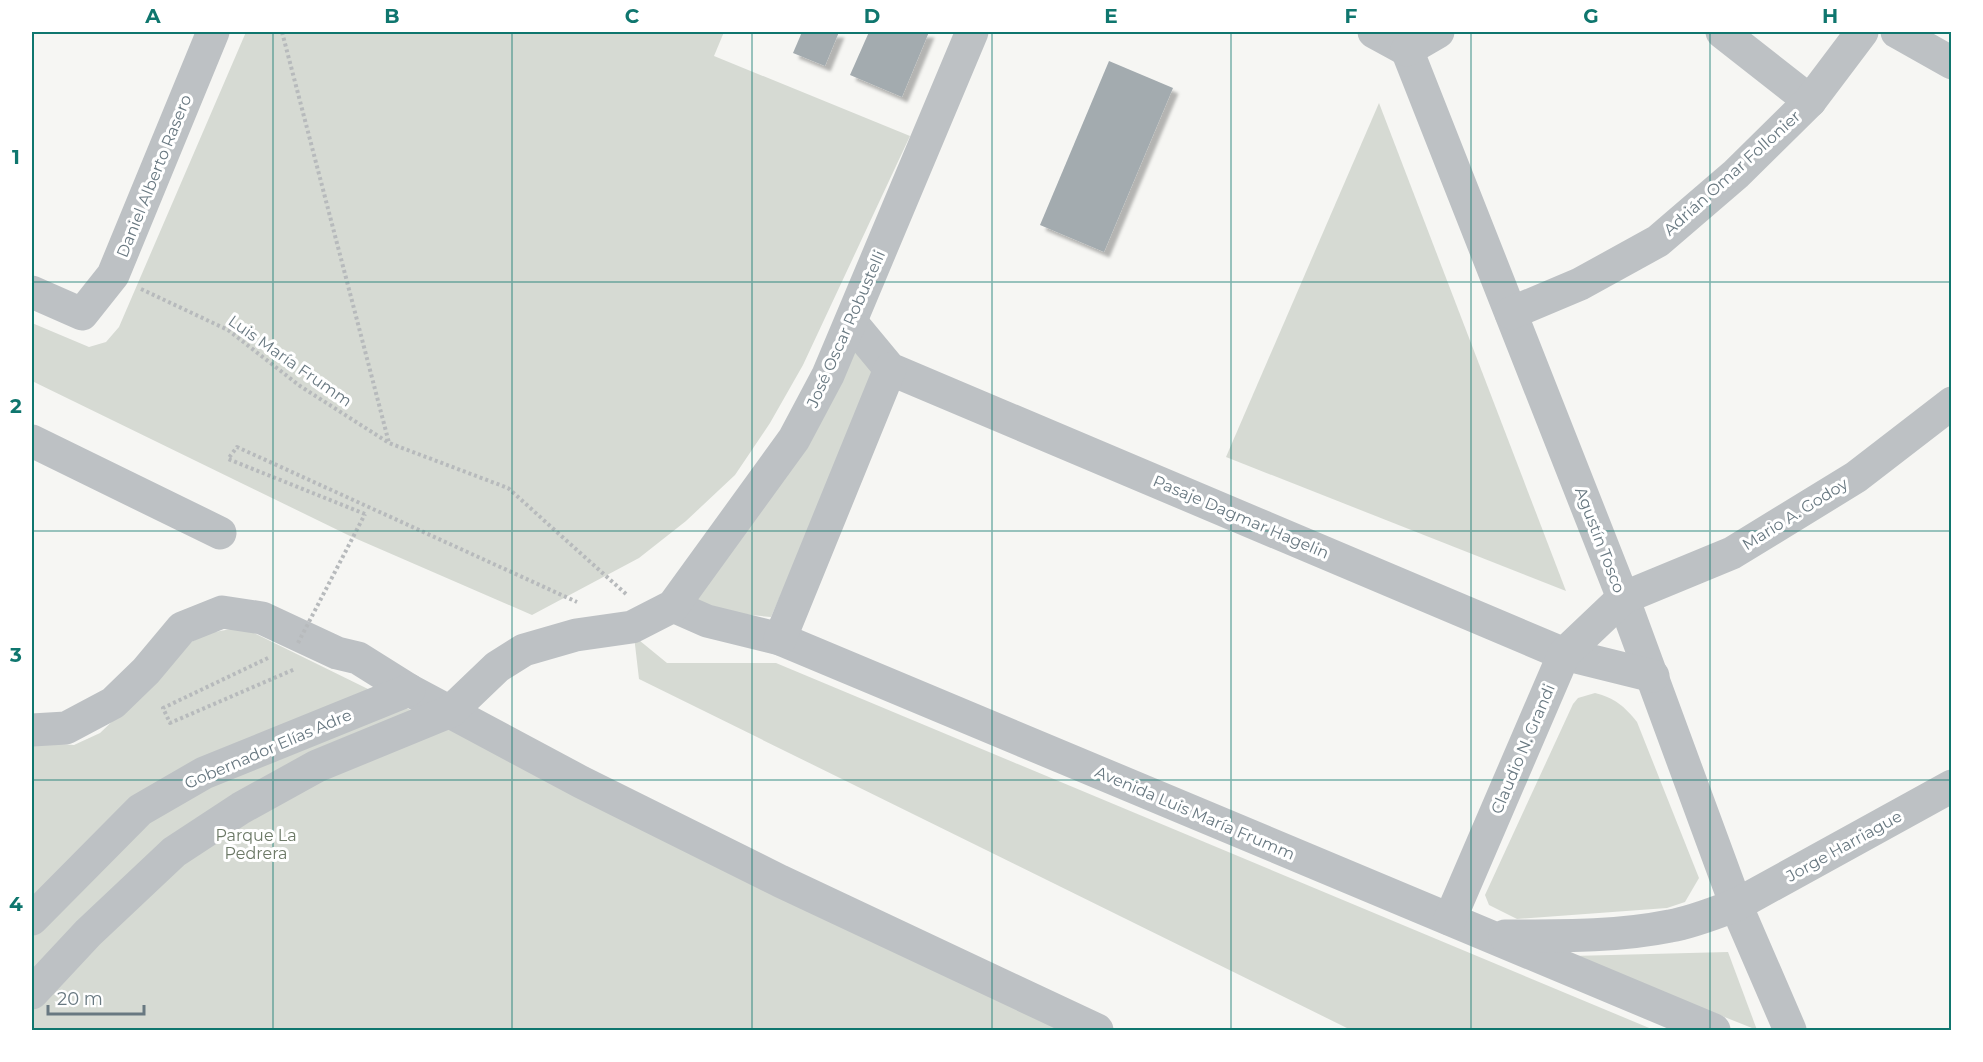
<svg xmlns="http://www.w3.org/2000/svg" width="1983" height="1062" font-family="Montserrat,sans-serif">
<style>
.green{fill:#d6dad3}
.building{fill:#a3abaf;filter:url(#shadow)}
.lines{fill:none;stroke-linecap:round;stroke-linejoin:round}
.path{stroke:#b7babc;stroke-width:4;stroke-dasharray:3 3;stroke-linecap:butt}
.minor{stroke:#bdc1c4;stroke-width:33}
.path-bridge{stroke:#b7babc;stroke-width:4;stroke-dasharray:3 3;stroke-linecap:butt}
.grid{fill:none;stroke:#0f766e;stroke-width:1.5;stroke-opacity:0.55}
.labels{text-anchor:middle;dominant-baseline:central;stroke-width:6;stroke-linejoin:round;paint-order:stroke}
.street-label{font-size:16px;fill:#687881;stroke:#fff}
.park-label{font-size:16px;fill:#6c7966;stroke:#fff}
.neatline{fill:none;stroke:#0f766e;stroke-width:2}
.grid-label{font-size:20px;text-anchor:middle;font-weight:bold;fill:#0f766e}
</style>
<defs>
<filter id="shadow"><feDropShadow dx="5.5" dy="5.5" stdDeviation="1.5" flood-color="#0004"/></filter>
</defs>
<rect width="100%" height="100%" fill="#f6f6f3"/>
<g class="green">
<path d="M246,32H724L714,56L910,136L803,365L770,423L735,475L686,521L639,558L532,615L350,536L32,381V323L89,347L106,342L119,327Z"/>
<path d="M1379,103L1566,591L1226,457Z"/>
<path d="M854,340L879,370L771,617L709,611L688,601Z"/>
<path d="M242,627L1062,1030H32V742L74,745L100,733L140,695L185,645L209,633Z"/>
<path d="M634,636L667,663H776L1654,1030H1351L639,679Z"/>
<path d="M1595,693C1615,698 1624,706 1637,722L1699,878L1685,902L1667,908L1517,919L1489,905L1485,895L1573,704L1578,698Z"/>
<path d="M1728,952L1757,1030L1572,956Z"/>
</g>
<g class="building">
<path d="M802,32H839L825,66L793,53Z"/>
<path d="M869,32H929L902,97L850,75Z"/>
<path d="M1109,61L1173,88L1104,252L1040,225Z"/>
</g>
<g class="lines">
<g class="path">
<path d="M282,32L389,443"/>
<path d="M141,289L228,330L300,386L389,443L508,488L627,595"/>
<path d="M365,514L228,459L237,447L577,602"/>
<path d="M268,658L163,708L170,723L295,669"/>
</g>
<g class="minor">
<path d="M1374,32L1407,50"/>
<path d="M1722,32L1810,101"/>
<path d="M1897,32L1952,63"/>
<path d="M1407,50L1623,598L1736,905L1790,1030"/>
<path d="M1407,50L1438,32"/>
<path d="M32,292L82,314L113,275L213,32"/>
<path d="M1511,313L1580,284L1658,241L1736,174L1810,101L1862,32"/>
<path d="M851,322L890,369L1564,654L1653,676"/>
<path d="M32,441L220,533"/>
<path d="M673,606L707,621L780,639L1714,1030"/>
<path d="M780,639L890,369"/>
<path d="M32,730L66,728L113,703L146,671L182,628L222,612L262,618L337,653L358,658L409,690L581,782L780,881L1097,1030"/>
<path d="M32,919L140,810L204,773L409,690"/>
<path d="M1450,919L1564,654L1623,598L1732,553L1856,477L1952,403"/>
<path d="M1505,936C1560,936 1616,937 1670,926C1693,922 1715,913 1736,905L1952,786"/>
<path d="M32,993L88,933L174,852L241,808L317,766L451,711L497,667L524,650L576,635L632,627L673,606L794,439L828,375L972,32"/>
</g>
<path class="path-bridge" d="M298,643L365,514"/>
</g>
<path class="grid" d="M273,32V1030M512,32V1030M752,32V1030M992,32V1030M1231,32V1030M1471,32V1030M1710,32V1030M32,282H1952M32,531H1952M32,780H1952"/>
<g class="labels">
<g class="street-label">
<text transform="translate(1732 173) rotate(-42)">Adrián Omar Follonier</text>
<text transform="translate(154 176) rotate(-68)">Daniel Alberto Rasero</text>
<text transform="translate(846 329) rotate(-66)">José Oscar Robustelli</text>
<text transform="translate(290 361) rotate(35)">Luis María Frumm</text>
<text transform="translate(1795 514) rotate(-32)">Mario A. Godoy</text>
<text transform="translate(1241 517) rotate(23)">Pasaje Dagmar Hagelin</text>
<text transform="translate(1600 540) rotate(69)">Agustín Tosco</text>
<text transform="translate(268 749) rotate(-23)">Gobernador Elías Adre</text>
<text transform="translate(1523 749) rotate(-67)">Claudio N. Grandi</text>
<text transform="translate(1195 813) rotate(23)">Avenida Luis María Frumm</text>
<text transform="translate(1844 846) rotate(-29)">Jorge Harriague</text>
</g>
<g class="park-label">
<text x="256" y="835">Parque La<tspan x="256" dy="18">Pedrera</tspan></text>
</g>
</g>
<rect width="1983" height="1062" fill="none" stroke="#ffffff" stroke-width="66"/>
<path d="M48 1005v9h96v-9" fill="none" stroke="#687881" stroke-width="3"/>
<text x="57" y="1005" font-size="18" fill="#687881" stroke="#ffffff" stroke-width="4.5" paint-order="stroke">20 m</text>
<rect x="33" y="33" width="1917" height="996" class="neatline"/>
<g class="grid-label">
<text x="153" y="23">A</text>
<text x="392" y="23">B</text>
<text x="632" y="23">C</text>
<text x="872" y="23">D</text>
<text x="1111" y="23">E</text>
<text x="1351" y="23">F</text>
<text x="1591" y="23">G</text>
<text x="1830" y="23">H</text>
<text x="16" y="164">1</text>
<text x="16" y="413">2</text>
<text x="16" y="662">3</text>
<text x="16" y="911">4</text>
</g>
</svg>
